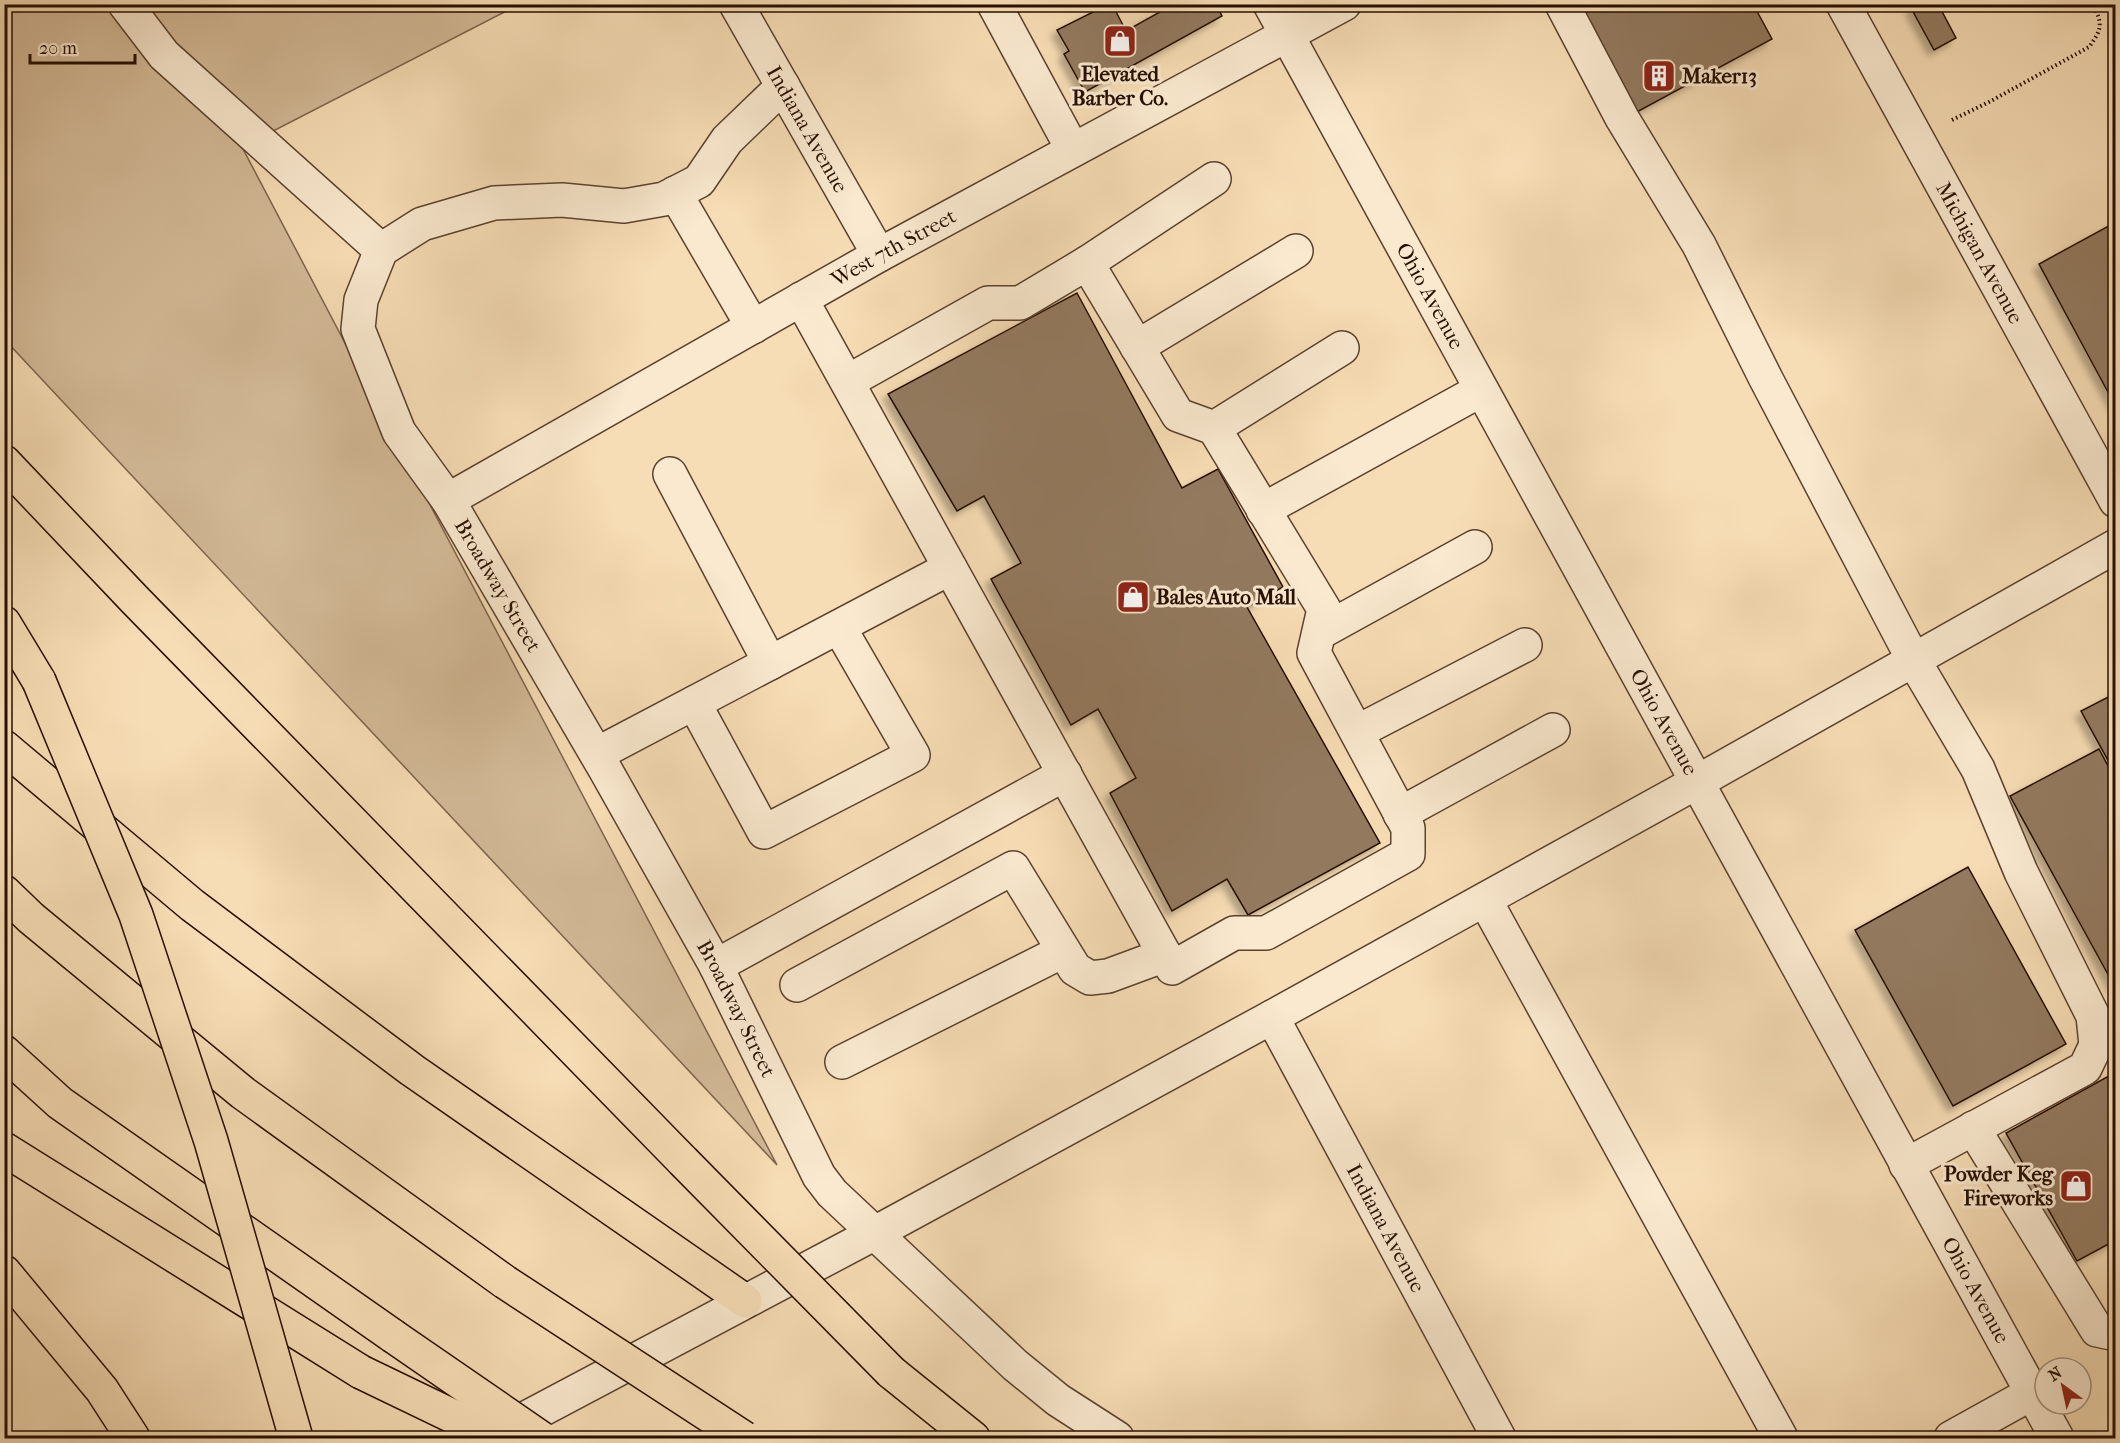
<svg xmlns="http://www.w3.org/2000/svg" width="2120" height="1443" font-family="'IM FELL French Canon',serif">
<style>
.green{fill:#d3ba97;stroke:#7c644c;stroke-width:1.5}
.building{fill:#937a5f;stroke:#260f02;stroke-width:1.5;filter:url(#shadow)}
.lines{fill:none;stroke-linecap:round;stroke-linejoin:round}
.minor-casing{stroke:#5a422f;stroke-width:36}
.major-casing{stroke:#260f02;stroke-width:36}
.highway-casing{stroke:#260f02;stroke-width:36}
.path{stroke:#260f02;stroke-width:4;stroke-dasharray:1.5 3;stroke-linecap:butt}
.minor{stroke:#fae9cf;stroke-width:33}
.major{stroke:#f7ddb5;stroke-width:33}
.highway{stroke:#f7ddb5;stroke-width:33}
.major-bridge-casing{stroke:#260f02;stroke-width:36;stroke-linecap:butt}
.highway-bridge-casing{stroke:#260f02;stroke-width:36;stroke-linecap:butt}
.major-bridge{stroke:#f7ddb5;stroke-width:33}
.highway-bridge{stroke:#f7ddb5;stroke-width:33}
.labels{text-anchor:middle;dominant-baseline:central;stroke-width:6;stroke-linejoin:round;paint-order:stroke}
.poi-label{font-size:21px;font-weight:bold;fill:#260f02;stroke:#fae9cf;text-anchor:start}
.street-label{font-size:21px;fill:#260f02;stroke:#fae9cf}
</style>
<defs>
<filter id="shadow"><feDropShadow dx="-5.5" dy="5.5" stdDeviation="3" flood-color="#0004"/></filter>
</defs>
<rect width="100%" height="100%" fill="#f7ddb5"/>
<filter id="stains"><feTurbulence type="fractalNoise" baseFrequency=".00333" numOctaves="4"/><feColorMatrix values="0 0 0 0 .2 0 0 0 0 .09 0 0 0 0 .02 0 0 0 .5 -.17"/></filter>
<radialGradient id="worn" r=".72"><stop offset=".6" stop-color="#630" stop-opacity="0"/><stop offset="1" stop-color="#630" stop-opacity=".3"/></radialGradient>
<path class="green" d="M5,5H518L242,147L777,1165L5,340Z"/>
<g class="building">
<path d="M1109,4H1112L1126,31L1174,4H1216L1222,16L1085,92L1064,54L1069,51L1057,30Z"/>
<path d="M1577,4H1753L1772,39L1635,113Z"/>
<path d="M1918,4H1938L1956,38L1934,50L1911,8Z"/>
<path d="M2116,222V407L2039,264Z"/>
<path d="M1077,293L1182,488L1218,469L1283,587L1247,607L1380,843L1248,915L1227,879L1172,911L1110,793L1136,778L1098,709L1071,725L991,579L1021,563L984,496L957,511L888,394Z"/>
<path d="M2116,693V775L2081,711Z"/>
<path d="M2099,749L2116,781V989L2010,796Z"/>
<path d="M1968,867L2066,1044L1953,1106L1855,930Z"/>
<path d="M2116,1072V1240L2077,1261L2006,1133Z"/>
</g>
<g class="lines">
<g class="minor-casing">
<g id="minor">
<path d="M125,4L164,55L381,250"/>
<path id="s1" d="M736,4L879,255"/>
<path d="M994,4L1073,150"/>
<path id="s2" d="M1270,4L2057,1438"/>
<path d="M1562,4L1622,118L1699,245L1766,379L1914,661L1978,769L2021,872L2093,1016L2096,1045L2085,1068L1906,1165"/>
<path id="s3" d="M1843,4L2116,501"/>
<path id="s4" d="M783,86L727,140L699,181L664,199L624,206L562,200L494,203L422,224L381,250L361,300L358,329L399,432L448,500L605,769L716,966L819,1176L832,1193L1015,1365L1058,1400L1117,1438"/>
<path d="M675,193L753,327"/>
<path d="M1087,263L1214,179"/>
<path d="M801,299L1172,968L1234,933H1266L1408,854V828L1314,653L1324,609L1214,428L1178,415L1087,263L1020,303H988L847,382"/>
<path d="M1137,347L1296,251"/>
<path d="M1214,428L1342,348"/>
<path d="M670,474L770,663"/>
<path id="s5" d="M448,500L879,255L1344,4"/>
<path d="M1263,510L1481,390"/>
<path d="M1319,633L1475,547"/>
<path d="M694,703L764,832L913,755L839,627"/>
<path d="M1357,732L1525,645"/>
<path d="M597,754L950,568"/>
<path d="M1400,814L1553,730"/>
<path d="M1485,900L1781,1438"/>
<path d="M716,966L1065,774"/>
<path d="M797,985L1013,868L1075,969L1090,978L1108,976L1165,955"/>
<path id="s6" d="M1272,1017L1499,1438"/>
<path d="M842,1062L1063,951"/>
<path d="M1973,1128L2097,1330L2116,1334"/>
<path d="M494,1435L875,1233L1272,1017L1697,782L2116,546"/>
<path d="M1951,1438L2032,1393"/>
</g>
</g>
<g class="major-casing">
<g id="major">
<path d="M4,623L39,681"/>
<path d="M4,1272L102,1390L133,1438"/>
</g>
</g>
<g class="highway-casing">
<g id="highway">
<path d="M4,462L135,600L683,1161"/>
<path d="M4,747L192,905L412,1070L745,1301"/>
<path d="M4,892L31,918L243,1093L505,1282"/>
<path d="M4,1052L60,1103L393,1336"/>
<path d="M4,1149L361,1372"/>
<path d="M891,1372L973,1438"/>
</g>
</g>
<path class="path" d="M1952,120L1989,102L2089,47C2102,29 2103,25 2093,4"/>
<use href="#minor" class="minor"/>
<use href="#major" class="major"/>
<use href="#highway" class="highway"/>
<g class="major-bridge-casing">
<path id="major-bridge" d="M39,681L136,915L211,1141L296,1438"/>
</g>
<g class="highway-bridge-casing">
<g id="highway-bridge">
<path d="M683,1161L891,1372"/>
<path d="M505,1282L744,1438"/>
<path d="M393,1336L541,1438"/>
<path d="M361,1372L498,1438"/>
</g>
</g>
<use href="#major-bridge" class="major-bridge"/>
<use href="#highway-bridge" class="highway-bridge"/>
</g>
<defs>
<g id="shop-square" transform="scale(1.725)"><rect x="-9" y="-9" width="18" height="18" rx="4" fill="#8f2418" stroke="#fae9cf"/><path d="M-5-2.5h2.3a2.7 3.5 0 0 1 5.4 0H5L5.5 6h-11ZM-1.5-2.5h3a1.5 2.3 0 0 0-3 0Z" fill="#fff"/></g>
<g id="building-square" transform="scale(1.725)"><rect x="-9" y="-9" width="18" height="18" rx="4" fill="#8f2418" stroke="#fae9cf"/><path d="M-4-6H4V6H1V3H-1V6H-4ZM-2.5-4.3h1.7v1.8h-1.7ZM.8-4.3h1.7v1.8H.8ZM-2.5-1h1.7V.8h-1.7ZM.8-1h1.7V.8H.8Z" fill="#fff"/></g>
</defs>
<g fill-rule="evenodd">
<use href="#shop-square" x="1120" y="41"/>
<use href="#building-square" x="1659" y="76"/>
<use href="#shop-square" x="1133" y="597"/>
<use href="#shop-square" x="2076" y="1186"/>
</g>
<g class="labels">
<g class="poi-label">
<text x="1120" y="74" text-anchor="middle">Elevated<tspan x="1120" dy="24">Barber Co.</tspan></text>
<text x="1682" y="76">Maker13</text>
<text x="1156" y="597">Bales Auto Mall</text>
<text x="2053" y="1174" text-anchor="end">Powder Keg<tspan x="2053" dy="24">Fireworks</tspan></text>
</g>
<g class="street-label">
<text stroke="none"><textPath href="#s1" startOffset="144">Indiana Avenue</textPath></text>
<text stroke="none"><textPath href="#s5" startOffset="512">West 7th Street</textPath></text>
<text stroke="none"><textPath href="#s3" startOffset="284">Michigan Avenue</textPath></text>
<text stroke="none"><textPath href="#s2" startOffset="333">Ohio Avenue</textPath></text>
<text stroke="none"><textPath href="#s4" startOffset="838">Broadway Street</textPath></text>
<text stroke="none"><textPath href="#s2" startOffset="819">Ohio Avenue</textPath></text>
<text stroke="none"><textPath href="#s4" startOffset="1324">Broadway Street</textPath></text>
<text stroke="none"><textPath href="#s6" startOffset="240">Indiana Avenue</textPath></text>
<text stroke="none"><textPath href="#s2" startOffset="1467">Ohio Avenue</textPath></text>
</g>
</g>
<rect width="2120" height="1443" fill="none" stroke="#f7ddb5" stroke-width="24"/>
<rect x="6" y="6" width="2108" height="1431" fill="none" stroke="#260f02" stroke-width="3"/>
<rect x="12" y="12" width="2096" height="1419" fill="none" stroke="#260f02" stroke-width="1.5"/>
<g transform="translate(2063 1386) rotate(327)"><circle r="28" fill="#fae9cf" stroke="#a5927d" stroke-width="1.5"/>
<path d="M0-4.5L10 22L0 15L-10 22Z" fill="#8f2418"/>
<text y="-9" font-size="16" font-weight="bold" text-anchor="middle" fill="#260f02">N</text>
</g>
<path d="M30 54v9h105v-9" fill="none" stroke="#260f02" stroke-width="3"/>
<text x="39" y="54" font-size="18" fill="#260f02" stroke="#fae9cf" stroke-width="4.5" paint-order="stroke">20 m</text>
<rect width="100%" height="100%" filter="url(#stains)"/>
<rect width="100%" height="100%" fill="url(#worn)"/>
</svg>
